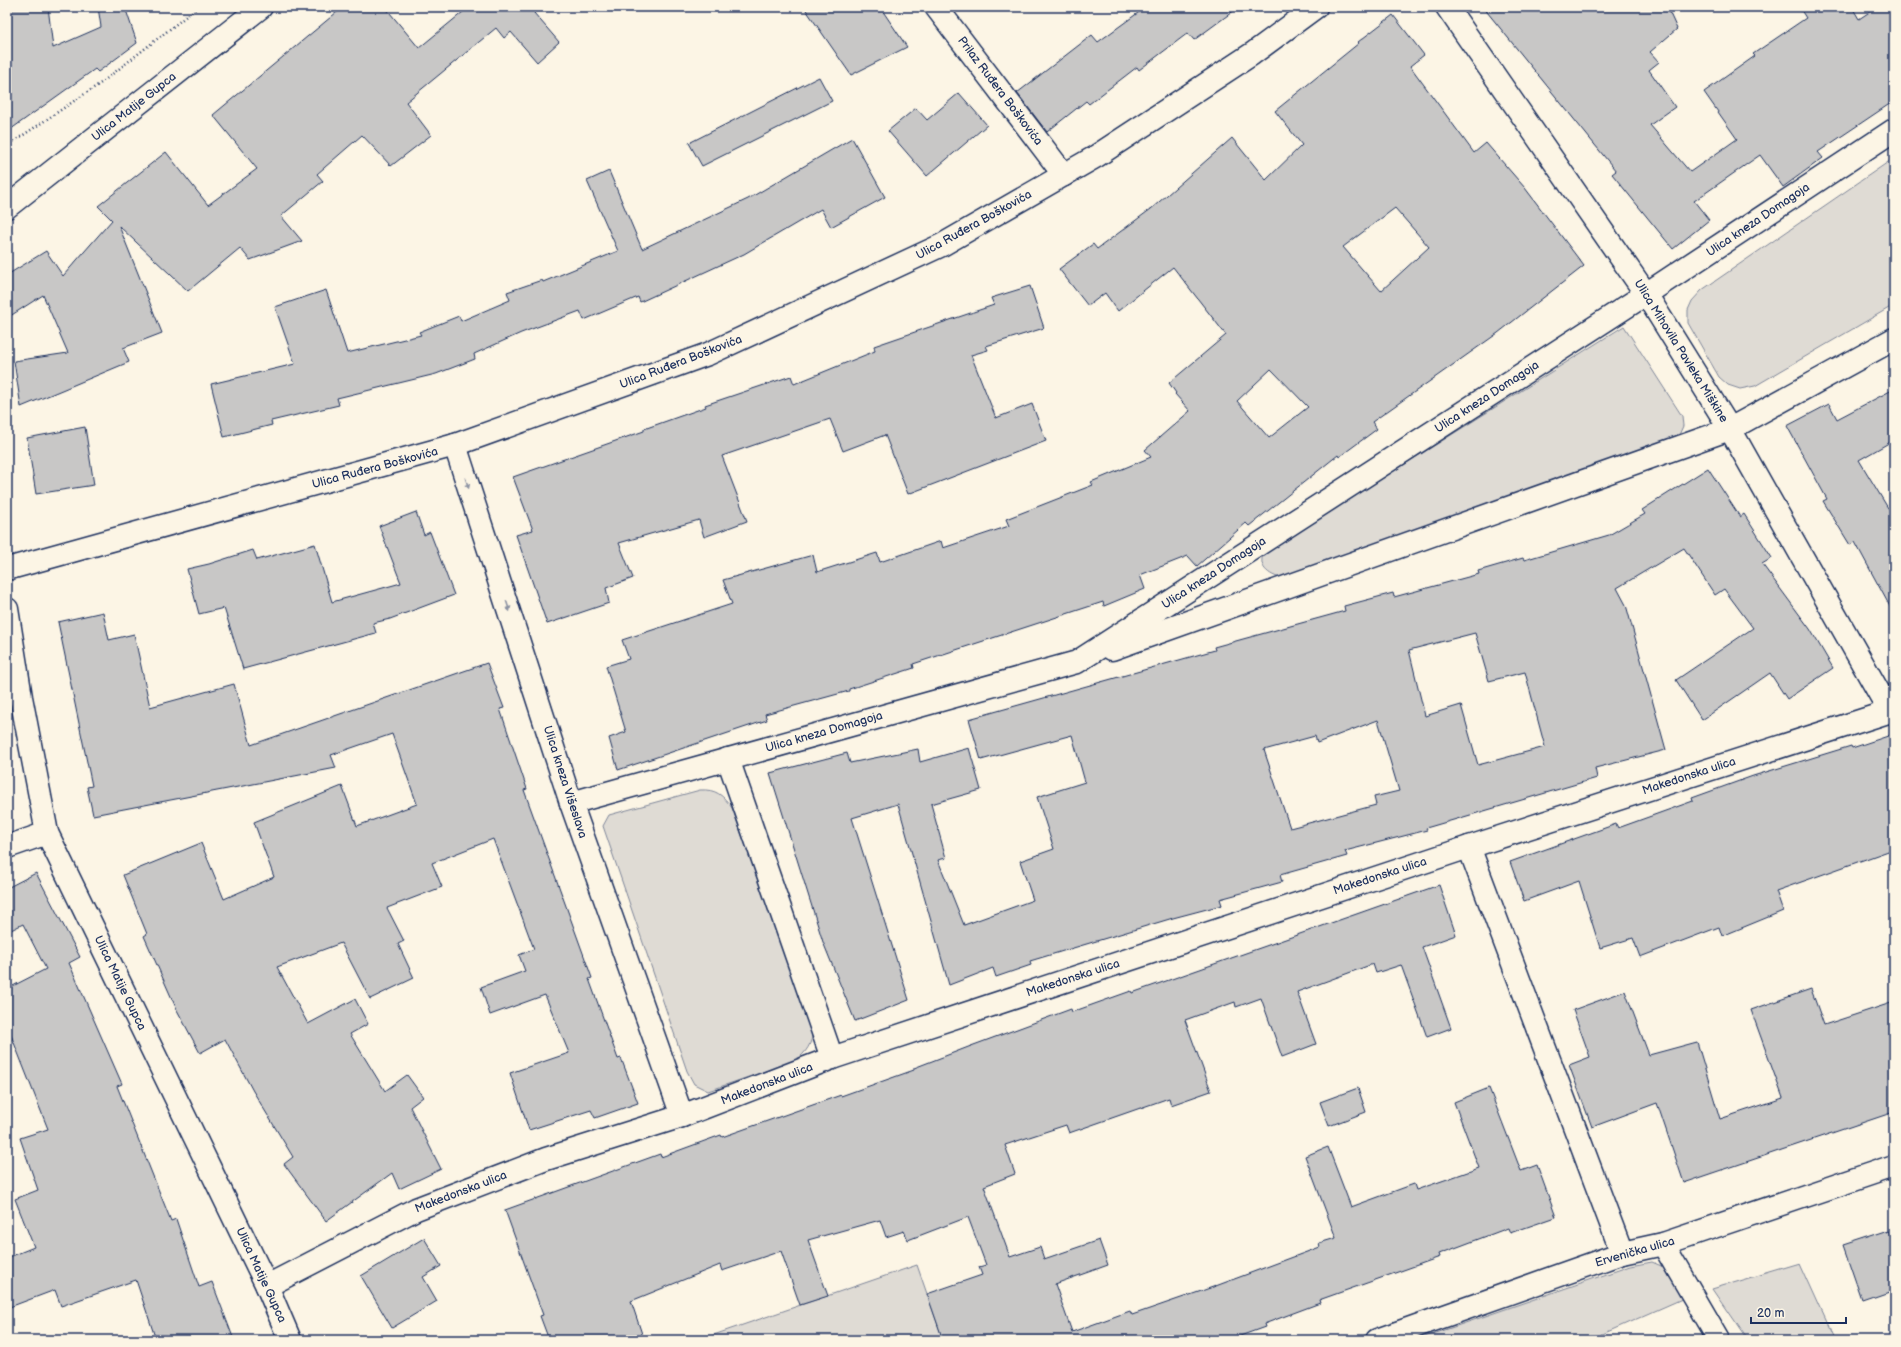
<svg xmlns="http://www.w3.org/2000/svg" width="1901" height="1347" font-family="'Balsamiq Sans',sans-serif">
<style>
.green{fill:#dfdbd4;stroke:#7d8599}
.building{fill:#c8c7c6;stroke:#1b2f5e;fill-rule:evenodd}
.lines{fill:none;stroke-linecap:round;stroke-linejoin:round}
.minor-casing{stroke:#1b2f5e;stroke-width:25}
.secondary-casing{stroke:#1b2f5e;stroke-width:25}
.path{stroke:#1b2f5e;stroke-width:2.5;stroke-dasharray:1 3;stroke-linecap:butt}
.minor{stroke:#fcf5e5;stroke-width:22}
.secondary{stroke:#fcf5e5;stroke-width:22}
.oneway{fill:#8c92a2}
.labels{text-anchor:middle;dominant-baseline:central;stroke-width:4;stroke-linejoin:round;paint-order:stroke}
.street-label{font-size:12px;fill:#1b2f5e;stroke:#fcf5e5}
</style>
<rect width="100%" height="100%" fill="#fcf5e5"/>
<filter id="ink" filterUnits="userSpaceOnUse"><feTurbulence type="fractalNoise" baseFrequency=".025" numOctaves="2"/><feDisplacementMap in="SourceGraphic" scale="8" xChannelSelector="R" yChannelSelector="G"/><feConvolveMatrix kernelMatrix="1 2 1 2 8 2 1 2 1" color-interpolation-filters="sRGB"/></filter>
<g filter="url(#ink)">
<g class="green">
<path d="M1894,158V305L1755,386L1740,389L1728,385L1719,377L1688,323V310L1692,301L1702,290Z"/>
<path d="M1624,326L1682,416L1683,426L1679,435L1285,579C1272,577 1256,568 1264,553Z"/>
<path d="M700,790C716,789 723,795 732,808L813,1029C812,1044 807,1052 795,1061L708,1091L694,1084L687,1071L603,826L609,815Z"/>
<path d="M1652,1262L1666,1268L1682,1299L1589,1340H1416L1630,1266Z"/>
<path d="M1800,1263L1835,1340H1748L1713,1289Z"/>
<path d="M917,1265L943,1340H699Z"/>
</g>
<g class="building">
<path d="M7,7H48L53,48L101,27L98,7H125L137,43L98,72L95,69L7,132Z"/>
<path d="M343,7H385L419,48L469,7H541L534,13L559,42L537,62L511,32L504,38L496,28L406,102L431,135L391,166L362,135L317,174L323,181L281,216L302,241L250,260L240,248L188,291L119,226L162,333L123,348L129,362L21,407L14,361L68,353L43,295L7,318V275L46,251L63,276L112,220L98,206L166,152L208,205L257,169L213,115Z"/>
<path d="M804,7H880L907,47L851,75Z"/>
<path d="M1146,7H1239L1194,40L1188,33L1139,70L1137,67L1089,104L1086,101L1047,132L1017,93L1092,35L1098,42Z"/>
<path d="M1483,7H1667L1677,29L1650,52L1659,62L1649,70L1675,107L1650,125L1690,172L1737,139L1704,92L1755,56L1753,54L1806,18L1799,7H1852L1859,19L1877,7H1894V101L1818,152L1823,158L1783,187L1760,155L1694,201L1709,220L1673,249L1612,174L1616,171Z"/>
<path d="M1393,15L1424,55L1410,66L1474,153L1486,143L1525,188L1584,266L1498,333L1372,422L1377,429L1339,457L1338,455L1249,526L1246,523L1197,566L1188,556L1140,575L1145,589L1104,606L1103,602L913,664L914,668L849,689V691L765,714L767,720L618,770L609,738L626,732L606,666L629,659L622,640L732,604L723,580L813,555L817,572L877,553L880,562L941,541L943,548L1009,526L1006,519L1093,485L1091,482L1151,457L1145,450L1190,411L1175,394L1176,393L1169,383L1226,335L1173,267L1118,311L1105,293L1088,306L1059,269L1093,244L1097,249L1151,209L1232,138L1266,180L1302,145L1275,111L1359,43L1358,42ZM1395,208L1429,247L1381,291L1343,247ZM1271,369L1308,407L1269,438L1237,401Z"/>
<path d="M819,77L832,101L702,166L689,143Z"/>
<path d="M959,93L987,125L927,176L888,131L916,108L927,120Z"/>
<path d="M852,138L885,197L831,227L821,209L744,254L640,302L638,297L584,320L580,311L521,333L474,354L475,359L436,374L337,398L339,405L271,421L272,425L224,437L211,384L295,364L275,307L326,290L347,353L421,335L419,332L459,316L461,321L510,300L507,292L542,280L543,282L618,251L587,181L609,171L642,249L748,199Z"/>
<path d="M1030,286L1044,328L986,346L988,350L971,355L996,418L1032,404L1046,441L908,494L885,435L843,451L830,419L722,456L747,521L704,537L699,520L619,543L633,578L606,588L609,603L547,624L516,535L533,530L513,477L644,431V429L706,407L705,405L791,376L794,384L875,351L874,346L994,305L991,298Z"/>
<path d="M1894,389V440L1859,460L1894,518V614L1855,542L1850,545L1823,501L1827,499L1787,426L1829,404L1837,419Z"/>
<path d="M85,427L94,485L36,494L27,438Z"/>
<path d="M1708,468L1740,517L1744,514L1772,558L1762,564L1810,629L1833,668L1787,699L1770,673L1702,720L1676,680L1753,628L1724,589L1715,595L1684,548L1617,588L1626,605L1666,750L1595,768L1597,778L1426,828L1427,830L1345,851L1347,856L1280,875L1282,882L1220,899L1222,905L1173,918L1030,961L1031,965L996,977L993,968L949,985L898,804L852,818L909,1000L855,1021L823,942L770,773L847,753L850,763L918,749L920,762L969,748L981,790L931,804L946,858L938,860L964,925L1033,900L1020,861L1054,849L1037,797L1085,782L1072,735L981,760L969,719L1215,650L1214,647L1345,611L1344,606L1393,593L1394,597L1479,574L1478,571L1523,558L1524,560L1609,535L1645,514L1642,510ZM1475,633L1489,681L1525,672L1545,747L1478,765L1461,705L1425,716L1409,650ZM1378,720L1399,791L1374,797L1376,805L1290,828L1264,750L1315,736L1317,743Z"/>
<path d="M416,512L424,535L430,532L454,595L390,619L373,623L376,633L243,669L224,608L199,614L187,569L209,564L253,550L257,560L315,544L332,602L401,583L379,526Z"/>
<path d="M103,612L109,640L134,634L150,707L234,684L251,745L487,663L504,708L500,709L527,789L524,790L592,978L589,979L618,1059L621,1058L638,1103L595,1118L591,1110L529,1130L510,1073L569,1053L545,995L490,1015L481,987L525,971L519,955L534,949L493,839L432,863L442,887L387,908L404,941L398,944L414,978L370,999L341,943L277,967L308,1024L355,999L368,1024L350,1034L385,1091L407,1075L423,1097L410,1107L441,1169L399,1189L392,1173L326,1221L284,1164L293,1157L253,1091L225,1039L200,1053L177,1010L144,936L147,934L123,875L201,843L224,899L274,877L254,822L342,786L357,826L417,804L392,734L331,755L336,768L93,815L87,787L92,786L58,622Z"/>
<path d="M1894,734V849L1776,891L1783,911L1722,936L1719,927L1640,957L1633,938L1600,948L1579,881L1524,901L1510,862L1616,824L1618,828L1693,801L1692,798L1753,776L1851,746L1852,748Z"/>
<path d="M36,873L80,957L69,963L122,1084L117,1086L171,1221L176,1219L199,1287L212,1282L234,1340H156L136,1280L61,1306L55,1290L7,1308V1258L34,1247L15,1199L38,1190L20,1138L48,1129L7,1025V989L46,969L23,924L7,932V888Z"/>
<path d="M1439,885L1456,935L1422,947L1451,1028L1427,1037L1401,965L1376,973L1373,964L1297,992L1316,1044L1282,1057L1261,998L1236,1007L1235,1002L1185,1020L1211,1091L1171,1105L1169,1098L1069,1133L1066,1125L1005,1145L1015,1174L984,1186L1010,1257L1040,1247L1044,1259L1099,1240L1108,1265L1055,1284L1072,1332L1130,1311L1132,1315L1213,1287L1320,1247L1319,1243L1336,1238L1305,1156L1328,1147L1351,1207L1414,1184L1416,1190L1479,1168L1454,1102L1489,1088L1521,1171L1537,1165L1556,1217L1510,1233L1508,1228L1439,1254L1440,1257L1319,1300L1320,1303L1264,1324L1265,1327L1229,1340H943L927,1294L982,1275L979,1267L986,1265L968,1217L908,1240L904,1231L886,1237L880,1220L808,1240L828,1296L800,1305L781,1251L722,1271L720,1265L631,1301L644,1340H549L540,1316L543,1315L505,1210L660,1154L661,1157L721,1135L722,1137L841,1095V1096L914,1070V1068L971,1046L1071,1009L1072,1012L1131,991L1132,993Z"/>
<path d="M1811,989L1824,1025L1894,1002V1112L1684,1183L1657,1103L1592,1127L1569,1065L1590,1057L1573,1010L1625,991L1649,1055L1697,1042L1720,1119L1783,1098L1751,1010Z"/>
<path d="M1358,1088L1366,1112L1329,1126L1320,1102Z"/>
<path d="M1889,1230L1894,1245V1289L1862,1300L1843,1245Z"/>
<path d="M424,1238L441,1266L423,1277L437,1301L392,1328L361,1276Z"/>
</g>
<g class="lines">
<g class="minor-casing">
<g id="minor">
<path d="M936,7L1064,175"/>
<path d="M1447,7L1646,294L1730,429L1890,712"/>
<path d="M7,207L261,7"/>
<path d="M455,445L571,803L682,1116"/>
<path d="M7,609L21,697L47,833L267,1286L290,1340"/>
<path d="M1112,649L1730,429L1894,339"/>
<path d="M728,759L832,1058"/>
<path d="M571,803L1077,662L1646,294L1894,130"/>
<path d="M7,847L47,833"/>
<path d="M1469,847L1622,1253"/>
<path d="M1663,1244L1719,1340"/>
<path d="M267,1286L416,1209L546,1159L682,1116L832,1058L1469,847L1894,710"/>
<path d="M1377,1340L1622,1253L1663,1244L1894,1166"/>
</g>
</g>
<g class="secondary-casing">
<path id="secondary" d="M7,569L455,445L708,354L942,245L1095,157L1252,54L1316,7"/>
</g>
<path class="path" d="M7,146L101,83L198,7"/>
<use href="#minor" class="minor"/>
<use href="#secondary" class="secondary"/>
</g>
<defs><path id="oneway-solid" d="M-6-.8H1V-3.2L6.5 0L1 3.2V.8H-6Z"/></defs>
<g class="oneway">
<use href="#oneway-solid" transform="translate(467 483) rotate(72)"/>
<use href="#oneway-solid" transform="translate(508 606) rotate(72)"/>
</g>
</g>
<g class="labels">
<g class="street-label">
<text transform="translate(1000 91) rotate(53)">Prilaz Ruđera Boškovića</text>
<text transform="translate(134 107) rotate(-38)">Ulica Matije Gupca</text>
<text transform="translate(1758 220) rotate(-34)">Ulica kneza Domagoja</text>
<text transform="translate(974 225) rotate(-29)">Ulica Ruđera Boškovića</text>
<text transform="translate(1681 351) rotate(58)">Ulica Mihovila Pavleka Miškine</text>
<text transform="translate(681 362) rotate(-21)">Ulica Ruđera Boškovića</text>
<text transform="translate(1487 397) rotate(-33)">Ulica kneza Domagoja</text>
<text transform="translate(375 468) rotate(-15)">Ulica Ruđera Boškovića</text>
<text transform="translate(1214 573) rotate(-33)">Ulica kneza Domagoja</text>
<text transform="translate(824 732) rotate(-16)">Ulica kneza Domagoja</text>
<text transform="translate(1689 776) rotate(-18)">Makedonska ulica</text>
<text transform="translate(565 782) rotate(72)">Ulica kneza Višeslava</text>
<text transform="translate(1380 876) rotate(-18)">Makedonska ulica</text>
<text transform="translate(1073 978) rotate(-18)">Makedonska ulica</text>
<text transform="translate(120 983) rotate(64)">Ulica Matije Gupca</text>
<text transform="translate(767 1084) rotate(-21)">Makedonska ulica</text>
<text transform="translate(461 1192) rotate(-21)">Makedonska ulica</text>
<text transform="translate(1635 1252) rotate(-16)">Ervenička ulica</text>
<text transform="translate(261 1275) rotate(65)">Ulica Matije Gupca</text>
</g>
</g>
<rect width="1901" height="1347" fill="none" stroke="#fcf5e5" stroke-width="24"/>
<rect x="12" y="12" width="1877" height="1323" fill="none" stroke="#1b2f5e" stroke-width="1.5" filter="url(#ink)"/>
<path d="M1751 1317v6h95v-6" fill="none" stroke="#1b2f5e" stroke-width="2"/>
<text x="1757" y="1317" font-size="12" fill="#1b2f5e" stroke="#fcf5e5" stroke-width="3" paint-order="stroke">20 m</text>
</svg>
